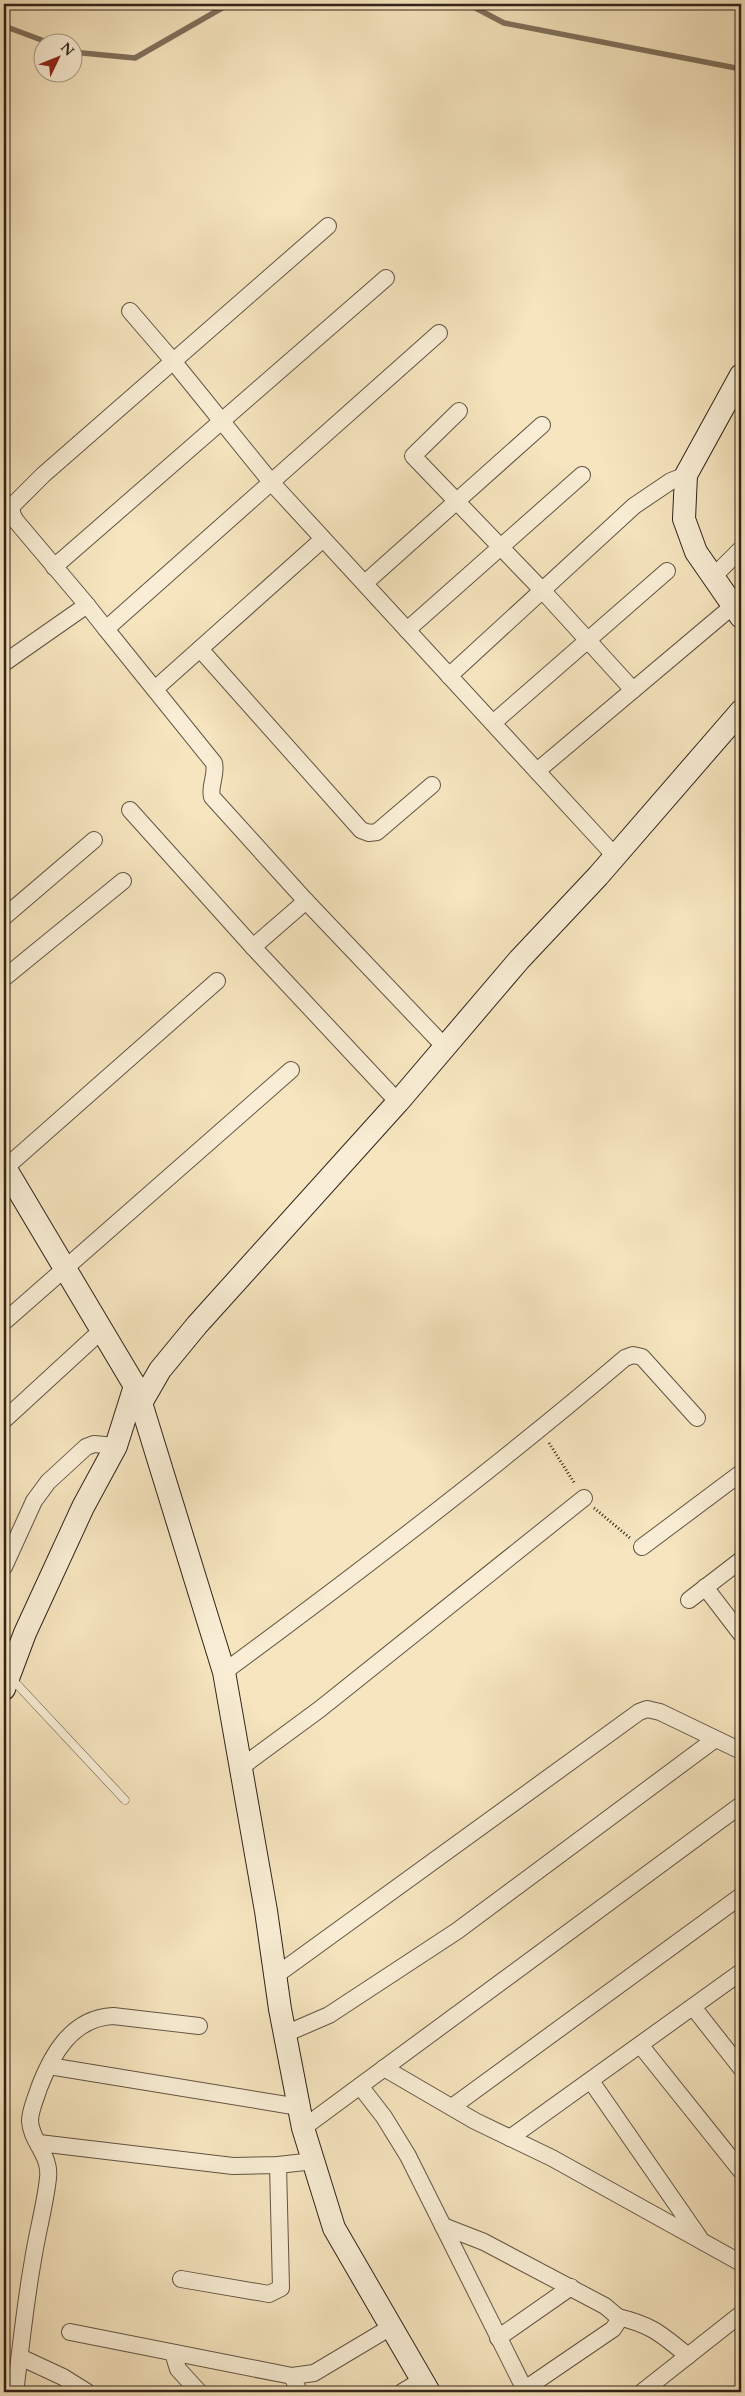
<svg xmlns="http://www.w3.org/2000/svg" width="745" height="2396" font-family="Cardo,serif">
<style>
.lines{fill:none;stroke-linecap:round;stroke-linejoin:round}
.stream{stroke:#7f705c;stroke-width:5.5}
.lane-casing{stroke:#625444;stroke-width:9}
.street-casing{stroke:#625444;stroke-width:18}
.secondary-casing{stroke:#30231b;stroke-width:24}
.path{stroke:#30231b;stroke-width:3;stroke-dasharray:1 2.5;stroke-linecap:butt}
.lane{stroke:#f9eed5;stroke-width:8}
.street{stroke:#f9eed5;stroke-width:16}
.secondary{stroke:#f9eed5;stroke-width:22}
</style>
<rect width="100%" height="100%" fill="#f6e5bf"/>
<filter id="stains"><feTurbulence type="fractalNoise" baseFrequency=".004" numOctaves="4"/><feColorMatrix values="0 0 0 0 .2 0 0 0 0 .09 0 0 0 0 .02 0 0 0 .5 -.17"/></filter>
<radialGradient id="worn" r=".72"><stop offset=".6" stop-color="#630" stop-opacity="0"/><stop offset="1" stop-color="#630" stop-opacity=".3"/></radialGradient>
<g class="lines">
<g class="stream">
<path d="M468,4L504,23L741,69"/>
<path d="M4,26L47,42"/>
<path d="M72,52L135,58L229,4"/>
</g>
<g class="lane-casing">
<path id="lane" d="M12,1679L125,1800"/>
</g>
<g class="street-casing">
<g id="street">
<path d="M130,311L173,361L271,482L615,856"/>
<path d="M459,411L413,456L542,590L633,690"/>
<path d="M54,567L386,278"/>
<path d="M714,576L741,549"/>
<path d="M365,583L542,425"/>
<path d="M87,605L16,521L12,514V506L43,475L328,226"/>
<path d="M106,629L214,763C217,775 209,786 212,797L306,901L444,1046"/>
<path d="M407,630L582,475"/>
<path d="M200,649L361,830L369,833L377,832L432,785"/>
<path d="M4,663L87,605L106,629L439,333"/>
<path d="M449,676L634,506L671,481L686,475"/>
<path d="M155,689L323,539"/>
<path d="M493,723L667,571"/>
<path d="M537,771L734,605"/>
<path d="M130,810L253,947L398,1102"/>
<path d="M4,917L94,840"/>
<path d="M253,947L306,901"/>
<path d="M4,978L123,881"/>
<path d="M4,1169L217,981"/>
<path d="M4,1322L291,1070"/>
<path d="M4,1420L102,1330"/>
<path d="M642,1547L741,1473"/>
<path d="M4,1567L34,1501L48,1482L86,1447L94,1444L116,1446"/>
<path d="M705,1587L741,1634"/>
<path d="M689,1600L741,1560"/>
<path d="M224,1672C361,1571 496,1468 625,1358L633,1355L642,1357L697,1418"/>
<path d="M240,1768L320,1709L584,1498"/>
<path d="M275,1976L639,1712L647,1709L660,1712L741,1751"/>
<path d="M693,2007L741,2068"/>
<path d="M285,2034L329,2015L457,1931L714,1740"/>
<path d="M641,2046L741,2171"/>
<path d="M49,2066L299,2107"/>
<path d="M384,2068L475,2121L552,2158L741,2263"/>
<path d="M591,2081L699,2237"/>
<path d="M360,2086L384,2117L408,2156L526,2392"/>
<path d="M452,2107L741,1896"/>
<path d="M303,2128L741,1805"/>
<path d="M510,2138L741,1972"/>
<path d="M39,2143L233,2166L278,2165L314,2161"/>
<path d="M443,2226L484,2242L605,2306L618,2317L617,2323L613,2329L525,2389"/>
<path d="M181,2279L269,2294L281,2288L278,2165"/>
<path d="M618,2317C652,2325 661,2334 688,2356"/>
<path d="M70,2332L292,2376L314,2373L391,2327"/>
<path d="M498,2338L571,2287"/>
<path d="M173,2353L178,2369L199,2392"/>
<path d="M20,2357L63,2377L87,2392"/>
<path d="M292,2376L299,2392"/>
<path d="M15,2392C21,2348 25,2304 33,2260C37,2233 45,2206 48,2178C51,2155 31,2142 30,2121C30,2110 36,2098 39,2088C52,2054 72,2018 113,2016L199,2026"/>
<path d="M402,2392L422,2380"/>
<path d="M642,2392L741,2314"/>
</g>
</g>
<g class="secondary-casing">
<g id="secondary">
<path d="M741,375L686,475L684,519L696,552L741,617"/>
<path d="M4,1166L135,1386L141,1403L224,1672L266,1911L280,2009L303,2128L334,2228L429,2392"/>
<path d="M141,1403L160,1370L197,1325L398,1102L519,960L598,876L741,711"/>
<path d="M4,1689L25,1633L83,1507L116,1446L135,1386"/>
</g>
</g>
<g class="path">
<path d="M549,1443L575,1484"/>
<path d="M594,1508L630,1538"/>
</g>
<use href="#lane" class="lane"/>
<use href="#street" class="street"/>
<use href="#secondary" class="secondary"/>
</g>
<rect width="745" height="2396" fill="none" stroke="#f6e5bf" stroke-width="20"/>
<rect x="5" y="5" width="735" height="2386" fill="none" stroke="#30231b" stroke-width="2.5"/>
<rect x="10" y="10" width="725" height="2376" fill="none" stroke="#30231b"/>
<g transform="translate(58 58) rotate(47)"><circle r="24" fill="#f9eed5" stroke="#a99d8b"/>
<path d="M0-4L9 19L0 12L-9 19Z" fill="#8f2418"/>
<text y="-8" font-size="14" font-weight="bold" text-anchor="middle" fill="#30231b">N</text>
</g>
<rect width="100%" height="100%" filter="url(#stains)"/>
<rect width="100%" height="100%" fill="url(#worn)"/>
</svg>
